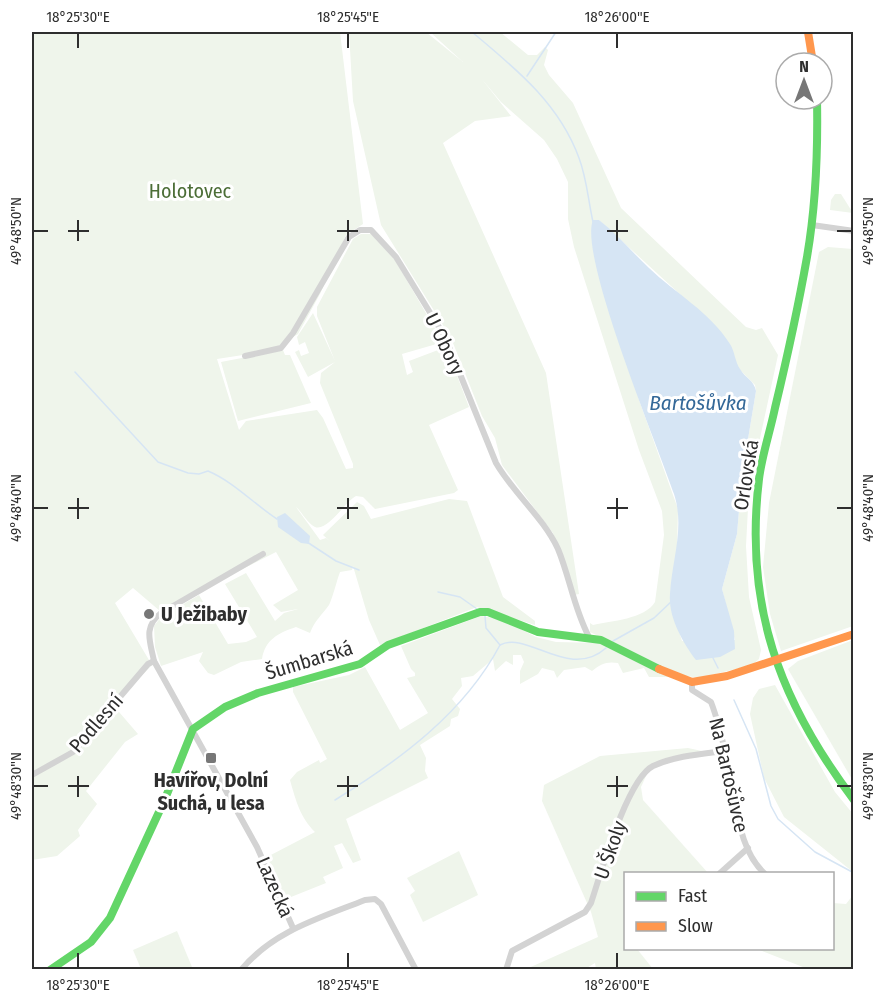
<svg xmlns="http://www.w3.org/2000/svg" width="885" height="1001" font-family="'Fira Sans Condensed',sans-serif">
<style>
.green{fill:#eff5eb;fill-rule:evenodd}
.water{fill:#d6e5f4}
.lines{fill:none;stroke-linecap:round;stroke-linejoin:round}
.stream{stroke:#d6e5f4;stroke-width:1.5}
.street{stroke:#d3d3d3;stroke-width:6}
.fast{stroke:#63d668;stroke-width:8}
.slow{stroke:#ff974d;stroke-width:8}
.ticks{fill:none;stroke:#2e2e2e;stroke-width:2}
.poi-dot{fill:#777;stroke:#fff;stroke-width:2}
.labels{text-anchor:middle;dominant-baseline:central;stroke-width:6;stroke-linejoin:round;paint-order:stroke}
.park-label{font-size:20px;fill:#4c6e37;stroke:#fff}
.street-label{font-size:20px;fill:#2e2e2e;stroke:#fff}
.poi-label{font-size:20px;font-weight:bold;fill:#2e2e2e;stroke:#fff;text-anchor:start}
.water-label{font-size:21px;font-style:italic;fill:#346898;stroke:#fff}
.neatline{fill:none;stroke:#2e2e2e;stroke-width:2}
.ticks-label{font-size:15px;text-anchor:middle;fill:#2e2e2e}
</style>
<rect width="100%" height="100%" fill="#fff"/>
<g class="green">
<path d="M32,32H340L363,224L346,235L320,294L298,334L270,351L217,359L239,430L246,421L317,410L323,418L346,469L353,468V464L320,383L321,373L335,362L308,377L295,352L299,350L301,356L309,353L305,342L299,345L297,337L313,313L335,361L317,316V307L353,239L361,234H371L395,260L441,339L440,343L402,354L407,375L413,372L409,361L446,347L469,407L429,425L458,490L454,493L375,509L363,497L356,496C345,502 327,532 315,527C308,524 301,511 296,507L320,540L326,538L331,542L323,535L357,502L364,506L371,519L449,499L467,501L503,597L535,621V625L477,607L380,645L369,620L353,566L352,570L340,572C337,580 332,600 329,605C322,615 315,620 310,633L296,627C278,633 265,640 262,659L241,662L214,675L208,673L199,661L203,652L161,666L155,647L154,626L161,617L199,595L228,644L246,642L257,637L225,584L246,573L275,621L284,613L298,609L281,612L273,605L298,590L276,552L160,611L133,588L115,603L152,665L113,705L138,734L125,742L86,791L97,804L78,830L80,836L57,856L32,860Z"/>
<path d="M349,32H426L463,62L430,32H500L528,55H537L545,47L548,50L544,65L549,75L573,103L621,208L746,327L756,330L762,328L778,355L749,489L746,546L749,597L761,650L759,659L752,665L699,678L674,674L590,632V623L593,625C611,621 645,619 655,602L664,535L662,511L639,450L574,247L568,219V182L557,159L544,140L501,102L481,78L511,116L475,121L443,143L546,373L579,594L574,595L553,533L502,465L495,438L482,416L451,338L381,225L353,101ZM593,220H599L719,330L739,369L755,385L756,391L742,475L737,534L722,589L735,640L682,641L670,602L677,549L678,509L639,400Z"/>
<path d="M835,194H841L853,213L830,210L831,200Z"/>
<path d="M828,247L853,249V626L781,651L770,614L763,567L769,503L819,252Z"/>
<path d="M283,350L285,355H290L311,403L238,421L221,362Z"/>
<path d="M481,616L501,619L536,637L556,642L601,643L669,677H649L644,668L623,673L618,663C607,661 600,664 592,671L585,667L564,670L557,678L554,671L542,668L538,674L520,684V671L524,662L521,655H513V665L506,661L495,671L493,659L473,676L461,678L462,686L452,699L460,709L458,716L451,719L450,726L420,745L426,758L425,771L428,778L346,819L361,860L353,863L342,843L334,846L343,868L323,877L326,883L286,899L267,857L315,832C300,817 296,801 290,780L297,772L319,760L320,763L327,759L293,692V687L349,675L365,667L400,730L428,713L407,678L415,676V673L411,669L401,646Z"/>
<path d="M853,640H854L853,781L788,669L798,661Z"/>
<path d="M775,685L835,792L853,814V872L784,817L764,778L750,714L753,698L759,689Z"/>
<path d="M688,748L702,751L651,765L641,787L643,800L708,873L626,874V948L637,949L653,969H596L595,963L585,969L524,970L598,937L591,912L542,801L544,785L600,756Z"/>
<path d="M459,851L478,895L423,922L410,895L415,891L407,878Z"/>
<path d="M853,895V969H808L757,949L832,948L833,903L846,904Z"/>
<path d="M177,931L192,967L141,969L133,950Z"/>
</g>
<g class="water">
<path d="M593,220H599C617,234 632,252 649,268C675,293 710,312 730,344C735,352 735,362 740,369C745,378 754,380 756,391L742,475L737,534L722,589L734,631L735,649L720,657L696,660C683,643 668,617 670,594C672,559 685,528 674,494C659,449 578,255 593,220Z"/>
<path d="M285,513L310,536L309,544L301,543L278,527L277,517Z"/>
</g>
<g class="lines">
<g class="stream">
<path d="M472,32C515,68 559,103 579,158C587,179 588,200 593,222"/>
<path d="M527,76L556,32"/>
<path d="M75,372L158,462L188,473L199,474L208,471C234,482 254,504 277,519"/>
<path d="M307,542L336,561L359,570"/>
<path d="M438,592L460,597L477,609"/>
<path d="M485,616L486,628L500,645C527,630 569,681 606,648"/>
<path d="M613,641L654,618L672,601"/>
<path d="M712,656L718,668"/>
<path d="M734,700L756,749L771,806L778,819L815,852L854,873"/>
<path d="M335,800C400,760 464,713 500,645"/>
</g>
<g class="street">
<path d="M812,225L854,231"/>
<path d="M245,356L281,348L293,333L349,237L360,230H371L396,257L445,337L496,463C514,494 543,517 558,549C570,578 574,609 589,637"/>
<path d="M263,554L161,613C143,627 150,641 154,661L257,847L293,928"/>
<path d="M692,682V690L711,702C721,728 726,756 732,783C738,814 740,851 765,874"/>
<path d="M32,775L73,752L148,664L154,661"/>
<path d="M719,874L748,848"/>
<path d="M241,970C273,931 320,918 365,900L375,899L381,904L416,970"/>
<path d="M506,970L512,951L585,912L591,903C601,873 627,779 653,766C675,756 701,754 724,751"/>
</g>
<g class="fast">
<path d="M817,99C818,152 816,205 807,257C798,308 787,358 775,408C770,432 762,455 759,479C744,605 779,701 854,800"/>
<path d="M50,970L91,942L110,918L165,799L193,729L225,707L258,693L360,664L388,645L480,612H488L538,632L601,640L659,669"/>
</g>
<g class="slow">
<path d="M808,32L813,63"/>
<path d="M659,669L692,682L727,676L854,634"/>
</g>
</g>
<path class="ticks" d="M78,33V48M348,33V48M617,33V48M78,220V241M348,220V241M617,220V241M33,231H48M68,231H89M337,231H358M607,231H628M837,231H852M78,498V519M348,498V519M617,498V519M33,508H48M68,508H89M337,508H358M607,508H628M837,508H852M78,776V797M348,776V797M617,776V797M33,786H48M68,786H89M337,786H358M607,786H628M837,786H852M78,953V968M348,953V968M617,953V968"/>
<g class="poi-dot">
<circle cx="149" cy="614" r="6"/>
<rect x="205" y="752" width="12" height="12" rx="3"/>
</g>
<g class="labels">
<g class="park-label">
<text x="190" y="191">Holotovec</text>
</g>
<g class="street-label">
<text transform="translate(445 344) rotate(64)">U Obory</text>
<text transform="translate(746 475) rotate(-81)">Orlovská</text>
<text transform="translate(309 660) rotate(-17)">Šumbarská</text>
<text transform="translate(96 723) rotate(-49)">Podlesní</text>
<text transform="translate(729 775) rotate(77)">Na Bartošůvce</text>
<text transform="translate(610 850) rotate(-71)">U Školy</text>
<text transform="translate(275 887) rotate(66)">Lazecká</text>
</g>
<g class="poi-label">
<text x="161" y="614">U Ježibaby</text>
<text x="211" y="780" text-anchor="middle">Havířov, Dolní<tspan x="211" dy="23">Suchá, u lesa</tspan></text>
</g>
<g class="water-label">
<text x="698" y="403">Bartošůvka</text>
</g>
</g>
<rect width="885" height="1001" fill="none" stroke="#ffffff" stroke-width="66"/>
<rect x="624" y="872" width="210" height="78" fill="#ffffff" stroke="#ababab" stroke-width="1.5"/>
<rect x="636" y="892" width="30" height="9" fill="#63d668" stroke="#ababab" stroke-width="1.5"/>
<text x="678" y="902" font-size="18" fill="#2e2e2e">Fast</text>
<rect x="636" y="922" width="30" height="9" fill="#ff974d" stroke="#ababab" stroke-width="1.5"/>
<text x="678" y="932" font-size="18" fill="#2e2e2e">Slow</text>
<g transform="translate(804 81)"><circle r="28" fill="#ffffff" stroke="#ababab" stroke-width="1.5"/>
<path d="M0-4.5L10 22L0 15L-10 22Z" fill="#777777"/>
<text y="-9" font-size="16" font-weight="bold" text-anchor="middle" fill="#2e2e2e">N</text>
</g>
<rect x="33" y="33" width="819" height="935" class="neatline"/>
<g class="ticks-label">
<text x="78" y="22">18°25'30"E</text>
<text x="348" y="22">18°25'45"E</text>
<text x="617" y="22">18°26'00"E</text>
<text transform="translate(16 231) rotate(-90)" y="5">49°48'50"N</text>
<text transform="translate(868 231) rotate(-90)" y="5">49°48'50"N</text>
<text transform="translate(16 508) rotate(-90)" y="5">49°48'40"N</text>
<text transform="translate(868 508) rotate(-90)" y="5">49°48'40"N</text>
<text transform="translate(16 786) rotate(-90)" y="5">49°48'30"N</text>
<text transform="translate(868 786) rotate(-90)" y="5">49°48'30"N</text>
<text x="78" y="990">18°25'30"E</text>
<text x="348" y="990">18°25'45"E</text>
<text x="617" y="990">18°26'00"E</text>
</g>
</svg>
